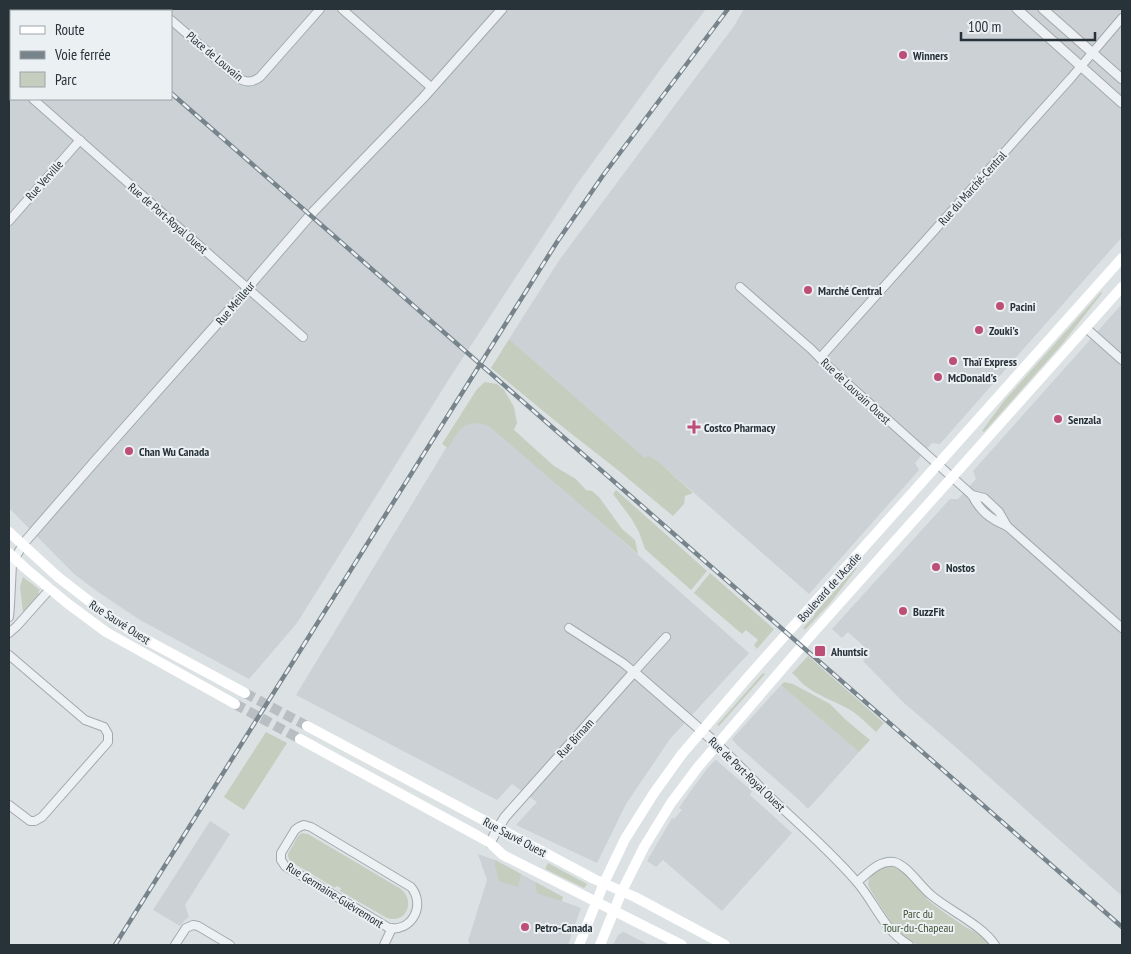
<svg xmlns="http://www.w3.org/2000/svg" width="1131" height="954" font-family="'PT Sans Narrow',sans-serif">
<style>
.built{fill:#cbd1d5;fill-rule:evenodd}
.green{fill:#c5cdbe}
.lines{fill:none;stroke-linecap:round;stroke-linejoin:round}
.secondary-tunnel{stroke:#b8bec2;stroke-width:10;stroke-dasharray:10 5;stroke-linecap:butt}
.minor-casing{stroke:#a2a9ad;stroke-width:10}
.tertiary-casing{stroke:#a2a9ad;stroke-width:11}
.minor{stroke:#eef1f3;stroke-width:8}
.tertiary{stroke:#eef1f3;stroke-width:9}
.secondary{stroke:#fff;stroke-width:10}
.rail-casing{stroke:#78848c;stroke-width:4.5}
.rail{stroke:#ebf0f3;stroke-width:2.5;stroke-dasharray:8;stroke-linecap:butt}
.poi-dot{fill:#bd4e75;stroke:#ebf0f3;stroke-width:2}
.labels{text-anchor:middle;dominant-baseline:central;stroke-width:4;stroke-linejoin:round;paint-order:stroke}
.poi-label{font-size:12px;font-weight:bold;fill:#283239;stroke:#ebf0f3;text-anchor:start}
.street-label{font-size:12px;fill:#283239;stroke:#ebf0f3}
.park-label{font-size:12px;fill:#425337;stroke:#ebf0f3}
</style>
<rect width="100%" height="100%" fill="#dce1e4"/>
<g class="built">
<path d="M9,9H706L668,59L577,184L449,379L297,623L249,679L140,620L98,592L74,574L9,508ZM11,11H171V99H11Z"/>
<path d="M744,9H1122V237L940,444L932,443L915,463L919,470L809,594L660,463L645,458L509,339L560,259L734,26Z"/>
<path d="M1122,304V896L959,750L904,703L863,661L870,652L848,632L842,638L832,629L950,499H958L976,479L973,471Z"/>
<path d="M471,407L749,653L670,739L626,804L597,863L516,825L537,802L512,784L497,800L296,695Z"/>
<path d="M781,685L859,752L808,809L798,799L737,745L732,739Z"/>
<path d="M716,760L752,791L750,795L792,833L722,911L663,860L656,867L647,861L672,818L674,819L682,810L679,808L687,796L706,770L713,762Z"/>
<path d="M210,821L230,834L185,905L189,917L185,920L180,926L153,910Z"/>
<path d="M478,854L495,860L563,897L562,901L581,908L568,945H470L468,941L487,880Z"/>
<path d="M623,932H624L649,945H613L618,935Z"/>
</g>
<g class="green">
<path d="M1101,292L1102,293L1063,343L984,432L982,431L1004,401Z"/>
<path d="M509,339L645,458L648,456L660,463L693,493L685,496L684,504L673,516L619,471L559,424L491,368Z"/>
<path d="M485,382L497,384L504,390L514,407L517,423L514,430L554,466L576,479L586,490L592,491L599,497L622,529L635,540L638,554L489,426C464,418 460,429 448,448L442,444L477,389Z"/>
<path d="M616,490L707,571L691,590L645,549L639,532L631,518L613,494Z"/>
<path d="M856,567L857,568L831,602L805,630L803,628L814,616L815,613Z"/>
<path d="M710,573L774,629L757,649L754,645L758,640L746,630L742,634L694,593Z"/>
<path d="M23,577L40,590L38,592L40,594L23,612L20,587Z"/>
<path d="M808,656L884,723L876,732C868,725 861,717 852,711C838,702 817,696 803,684C799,681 798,677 792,673Z"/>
<path d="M763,673L765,674L719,726L717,725Z"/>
<path d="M784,682L793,684L830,704L846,720L870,740L859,752L781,685Z"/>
<path d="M266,732L287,743L244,810L224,797Z"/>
<path d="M302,833L308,834L401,889C416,902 406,924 387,918L340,891L341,888L336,886L335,888L290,861L288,856V854L298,836Z"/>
<path d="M495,860L521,874L518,887L499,881L495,865Z"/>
<path d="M548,863L587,884L584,888L545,869Z"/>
<path d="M888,866C904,866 918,890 929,901C940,910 952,918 964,926C973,931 983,936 989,945H918L906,938L892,924L871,891L868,885L869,879L874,873L884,867Z"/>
<path d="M535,882L563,897L561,901L537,893Z"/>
</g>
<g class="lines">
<g class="secondary-tunnel">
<path d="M245,693L307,726"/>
<path d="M235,704L300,739"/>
</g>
<g class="minor-casing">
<g id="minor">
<path d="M161,9L162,11"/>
<path d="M342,9L432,88"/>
<path d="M171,20L237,77C245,83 252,83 260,77L320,9"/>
<path d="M9,78L11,80"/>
<path d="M33,99L303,337"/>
<path d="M9,221L80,140"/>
<path d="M740,287L811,349L830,368L972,495C980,511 990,519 1007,526L1122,628"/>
<path d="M1086,328L1122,360"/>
<path d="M820,358L1071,78L1122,18"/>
<path d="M972,495L984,498L999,512L1007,526"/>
<path d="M9,617L10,605L12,564L23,544"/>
<path d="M569,628L623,663L634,672L666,637"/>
<path d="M9,633L17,626L50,589"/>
<path d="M9,655L85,720L104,727L108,734V742L42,817L35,821H30L9,805"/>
<path d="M717,744C736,761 753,780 771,798C800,825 830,851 856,881C874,901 884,931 909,945"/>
<path d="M304,825L311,827L411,887C426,905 412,932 389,928L285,866L281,860V853L295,830L299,827Z"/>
<path d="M857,882C868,873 879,860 894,862C907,865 920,886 931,895C950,911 982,925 995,945"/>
<path d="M175,945L186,928L193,925L198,926L230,945"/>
<path d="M384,945L392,928"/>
</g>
</g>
<g class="tertiary-casing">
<g id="tertiary">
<path d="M1017,9L1122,103"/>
<path d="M1043,9L1122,79"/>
<path d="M23,544L96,460L239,299L256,278L313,212L423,98L502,9"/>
<path d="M490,843L498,828L505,817L634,672L717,744"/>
</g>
</g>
<use href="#minor" class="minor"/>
<use href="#tertiary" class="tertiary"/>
<g class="secondary">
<path d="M9,532L58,577L111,618L137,635L245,693"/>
<path d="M9,553L25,568L67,603L106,632L235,704"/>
<path d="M307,726L594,879L635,897L725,945"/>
<path d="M300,739L478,836L490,843L503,855L682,945"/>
<path d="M579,945L604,883L625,839L654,793L682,754L748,677L1122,258"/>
<path d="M600,945L622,891L644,847L671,803L698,767L813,633L1122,287"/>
</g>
<g class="rail-casing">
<g id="rail">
<path d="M75,9L78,11"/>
<path d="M171,93L1122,927"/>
<path d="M115,945L557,242L604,174L728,9"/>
</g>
</g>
<use href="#rail" class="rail"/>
</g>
<g class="poi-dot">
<circle cx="903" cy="55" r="5"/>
<circle cx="808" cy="290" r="5"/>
<circle cx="1000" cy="306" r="5"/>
<circle cx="979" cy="330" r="5"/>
<circle cx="953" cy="361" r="5"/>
<circle cx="938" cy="377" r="5"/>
<circle cx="1058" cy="419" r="5"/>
<path d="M691.5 419.5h5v5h5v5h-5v5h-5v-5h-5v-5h5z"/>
<circle cx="129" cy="451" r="5"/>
<circle cx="936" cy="567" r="5"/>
<circle cx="903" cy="611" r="5"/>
<rect x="814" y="645" width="12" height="12" rx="2.5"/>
<circle cx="525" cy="927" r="5"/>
</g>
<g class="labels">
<g class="poi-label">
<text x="913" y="55">Winners</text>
<text x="818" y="290">Marché Central</text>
<text x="1010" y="306">Pacini</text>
<text x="989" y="330">Zouki's</text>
<text x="963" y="361">Thaï Express</text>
<text x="948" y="377">McDonald's</text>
<text x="1068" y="419">Senzala</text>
<text x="704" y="427">Costco Pharmacy</text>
<text x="139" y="451">Chan Wu Canada</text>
<text x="946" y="567">Nostos</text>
<text x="913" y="611">BuzzFit</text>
<text x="831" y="651">Ahuntsic</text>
<text x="535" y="927">Petro-Canada</text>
</g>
<g class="street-label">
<text transform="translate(215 56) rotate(40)">Place de Louvain</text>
<text transform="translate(44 180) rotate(-48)">Rue Verville</text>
<text transform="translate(972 188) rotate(-48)">Rue du Marché-Central</text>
<text transform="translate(168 218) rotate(41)">Rue de Port-Royal Ouest</text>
<text transform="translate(235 303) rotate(-50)">Rue Meilleur</text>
<text transform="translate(856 391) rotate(43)">Rue de Louvain Ouest</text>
<text transform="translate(829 587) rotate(-48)">Boulevard de l'Acadie</text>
<text transform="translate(120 622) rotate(33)">Rue Sauvé Ouest</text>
<text transform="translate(575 738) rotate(-48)">Rue Birnam</text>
<text transform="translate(747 774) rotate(44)">Rue de Port-Royal Ouest</text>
<text transform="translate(515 837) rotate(28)">Rue Sauvé Ouest</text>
<text transform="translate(335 895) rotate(32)">Rue Germaine-Guévremont</text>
</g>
<g class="park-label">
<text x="918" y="913">Parc du<tspan x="918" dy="14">Tour-du-Chapeau</tspan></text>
</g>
</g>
<rect width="1131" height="954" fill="none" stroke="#283239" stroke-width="20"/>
<rect x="10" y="10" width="162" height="90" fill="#ebf0f3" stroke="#9da4a9"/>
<rect x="20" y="26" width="25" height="8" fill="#ffffff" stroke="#9da4a9"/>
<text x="55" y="35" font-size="15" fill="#283239">Route</text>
<rect x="20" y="51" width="25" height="8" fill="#78848c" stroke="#9da4a9"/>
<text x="55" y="60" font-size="15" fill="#283239">Voie ferrée</text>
<rect x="20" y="72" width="25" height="15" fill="#c5cdbe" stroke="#9da4a9"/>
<text x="55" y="85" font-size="15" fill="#283239">Parc</text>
<path d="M961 32v8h134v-8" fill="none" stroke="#283239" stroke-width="2.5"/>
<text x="968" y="32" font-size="15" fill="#283239" stroke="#ebf0f3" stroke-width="4" paint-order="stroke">100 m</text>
</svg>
